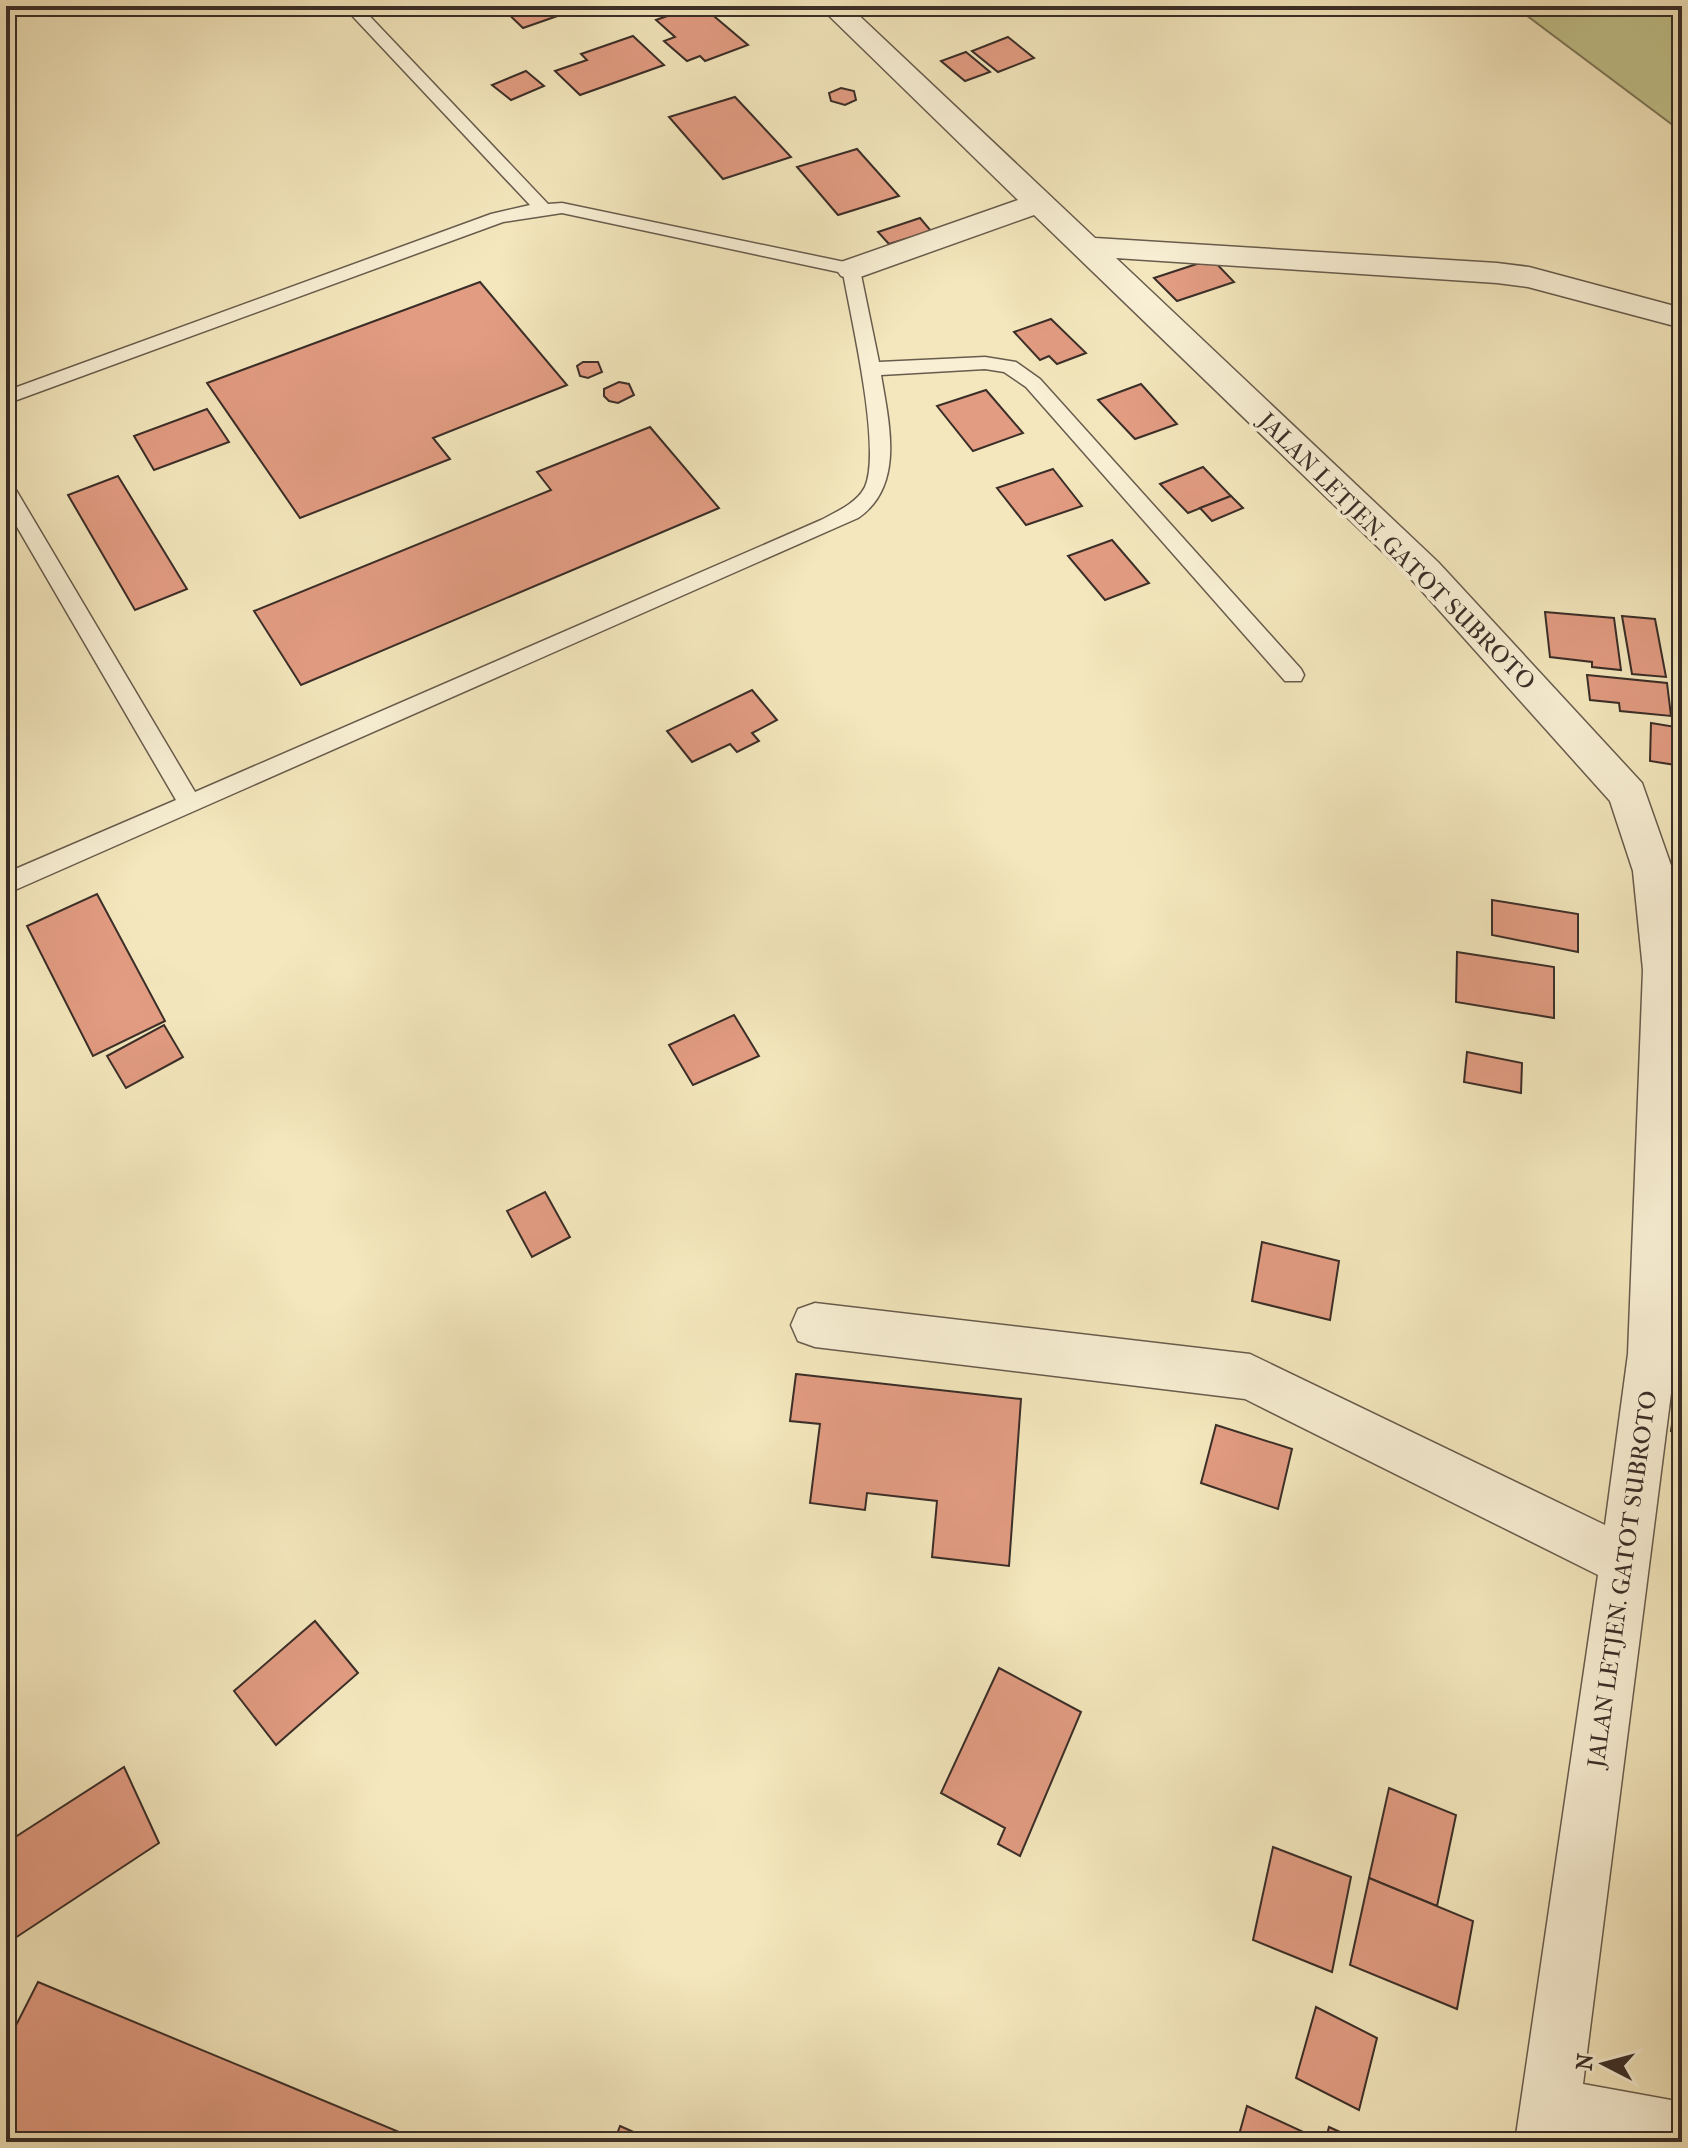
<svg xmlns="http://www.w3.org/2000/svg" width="1688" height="2148" font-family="'IM FELL French Canon',serif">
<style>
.green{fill:#c3c38c;stroke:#7e785a;stroke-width:2}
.building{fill:#e29c82;stroke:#3a2e28;stroke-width:2}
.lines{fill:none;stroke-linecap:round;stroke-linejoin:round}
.service-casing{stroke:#685c4d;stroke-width:3}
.minor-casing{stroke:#685c4d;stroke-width:3}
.service{fill:#f8efd4;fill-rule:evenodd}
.minor{fill:#f8efd4;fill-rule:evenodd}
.labels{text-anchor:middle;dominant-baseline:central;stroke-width:8;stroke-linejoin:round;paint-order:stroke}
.street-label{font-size:24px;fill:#3a2e28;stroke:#f8efd4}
</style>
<rect width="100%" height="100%" fill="#f4e7bd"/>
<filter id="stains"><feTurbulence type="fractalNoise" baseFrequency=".0025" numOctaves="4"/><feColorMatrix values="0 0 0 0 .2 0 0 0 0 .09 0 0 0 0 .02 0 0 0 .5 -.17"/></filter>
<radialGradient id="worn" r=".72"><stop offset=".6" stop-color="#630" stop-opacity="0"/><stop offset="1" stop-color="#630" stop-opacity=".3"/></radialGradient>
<path class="green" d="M1514,6H1682V132Z"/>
<g class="building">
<path d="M500,6H586L523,28Z"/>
<path d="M696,6H702L748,45L705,61L700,56L687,61L664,41L675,37L656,20Z"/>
<path d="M633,36L664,65L580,95L555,71L587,60L581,54Z"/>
<path d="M1008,37L1034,58L998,72L972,51Z"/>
<path d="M966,52L990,72L965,81L941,61Z"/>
<path d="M526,71L544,86L511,100L492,85Z"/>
<path d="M841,88L854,91L856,100L845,105L831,101L829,93Z"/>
<path d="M735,97L791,157L723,179L669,117Z"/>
<path d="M857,149L899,196L838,215L797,167Z"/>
<path d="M920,218L931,231L889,244L878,232Z"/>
<path d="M1212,259L1234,282L1177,301L1154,278Z"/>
<path d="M480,282L567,385L433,438L450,459L300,518L207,383Z"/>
<path d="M1051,319L1086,353L1057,364L1049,356L1040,360L1014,332Z"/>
<path d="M583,362H598L602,372L588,378L580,376L577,366Z"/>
<path d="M619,382L629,384L634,395L618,403L609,401L604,396V389Z"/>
<path d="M1141,384L1177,424L1135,439L1098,400Z"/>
<path d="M986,390L1023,433L973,451L937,406Z"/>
<path d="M207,409L229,442L154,470L134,436Z"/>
<path d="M650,427L719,508L301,685L254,611L551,490L537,472Z"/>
<path d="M1203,467L1231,496L1188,513L1160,484Z"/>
<path d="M1053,469L1082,506L1026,525L997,488Z"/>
<path d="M118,476L187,589L135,610L68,495Z"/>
<path d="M1231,496L1243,508L1212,521L1200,508Z"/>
<path d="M1112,540L1149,583L1105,600L1068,556Z"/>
<path d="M1545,612L1614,618L1621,670L1592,667V662L1550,657Z"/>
<path d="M1622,616L1655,619L1666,677L1632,674Z"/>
<path d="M1587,675L1667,683L1671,716L1620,711L1619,703L1590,700Z"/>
<path d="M752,690L777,720L752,733L759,741L737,752L730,744L692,762L667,731Z"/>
<path d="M1651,723L1682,728V766L1650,761Z"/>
<path d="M97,894L165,1021L93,1056L27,926Z"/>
<path d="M1492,900L1578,914V952L1492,935Z"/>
<path d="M1457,952L1554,967V1018L1456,1002Z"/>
<path d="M734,1015L759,1056L693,1085L669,1045Z"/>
<path d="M164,1025L183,1057L126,1088L107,1056Z"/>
<path d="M1467,1052L1522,1063L1521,1093L1464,1082Z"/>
<path d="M545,1192L570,1237L532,1257L507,1211Z"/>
<path d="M1262,1242L1339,1261L1330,1320L1252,1301Z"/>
<path d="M796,1374L1021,1399L1009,1566L932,1557L937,1501L867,1493L865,1510L810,1503L820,1424L790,1421Z"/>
<path d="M1678,1385L1682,1386V1435L1671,1431Z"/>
<path d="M1216,1425L1292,1449L1278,1509L1201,1483Z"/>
<path d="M315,1621L358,1673L276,1745L234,1691Z"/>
<path d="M999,1668L1081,1712L1020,1856L998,1844L1005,1828L941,1793Z"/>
<path d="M124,1767L159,1843L6,1944V1843Z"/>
<path d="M1389,1788L1456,1815L1437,1906L1369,1878Z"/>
<path d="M1273,1847L1351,1877L1332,1972L1253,1940Z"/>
<path d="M1369,1878L1473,1921L1457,2009L1350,1965Z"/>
<path d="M1675,1903L1682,1904V1992L1676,1990Z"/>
<path d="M38,1982L404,2134L401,2142H6V2045Z"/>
<path d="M1316,2007L1377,2038L1359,2110L1296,2078Z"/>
<path d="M1247,2106L1310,2135L1309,2142H1237Z"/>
<path d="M620,2126L656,2142H614Z"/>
<path d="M1329,2127L1362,2142H1325Z"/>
</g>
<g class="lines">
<g class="service-casing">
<path id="service" d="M343,6H360L548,204L562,203L859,265L879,362L985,357L1016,362L1040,379L1301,669L1304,675L1301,681H1285L1026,387L1004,372L985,369L881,375C889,423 905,486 858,518L6,894V873L176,800L6,508V483L16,490L195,792L821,520C836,512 857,503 865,487C882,449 851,318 843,273L562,213L503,222L6,404V391L491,214L530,205Z"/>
</g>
<g class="minor-casing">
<path id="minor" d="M819,6H849L1095,238L1497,263L1529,267L1682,308V328L1528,287L1497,283L1116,258L1438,562L1642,783L1673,871L1682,943L1676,1354L1583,2084L1682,2102V2142H1515L1598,1575L1245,1399L815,1347L798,1341L791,1325L798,1309L815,1303L1250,1354L1605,1525L1628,1354L1643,970L1633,871L1610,801L1412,580L1034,215L863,276L852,279L841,276L836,269L841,262L1018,200Z"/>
</g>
<use href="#service" class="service"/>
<use href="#minor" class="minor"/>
</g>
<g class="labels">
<g class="street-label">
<text transform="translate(1397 551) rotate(45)">JALAN LETJEN. GATOT SUBROTO</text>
<text transform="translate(1622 1579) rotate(-82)">JALAN LETJEN. GATOT SUBROTO</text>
</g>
</g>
<rect width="1688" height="2148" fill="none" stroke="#f4e7bd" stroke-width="32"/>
<rect x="8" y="8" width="1672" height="2132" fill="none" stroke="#3a2e28" stroke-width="4"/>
<rect x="16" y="16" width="1656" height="2116" fill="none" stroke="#3a2e28" stroke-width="2"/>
<g transform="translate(1604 2064) rotate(276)" stroke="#f8efd4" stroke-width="6" paint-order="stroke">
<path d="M0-6L14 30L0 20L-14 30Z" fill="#3a2e28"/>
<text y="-12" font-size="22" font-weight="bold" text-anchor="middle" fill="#3a2e28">N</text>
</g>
<rect width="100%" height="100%" filter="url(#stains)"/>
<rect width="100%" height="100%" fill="url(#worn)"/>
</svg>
